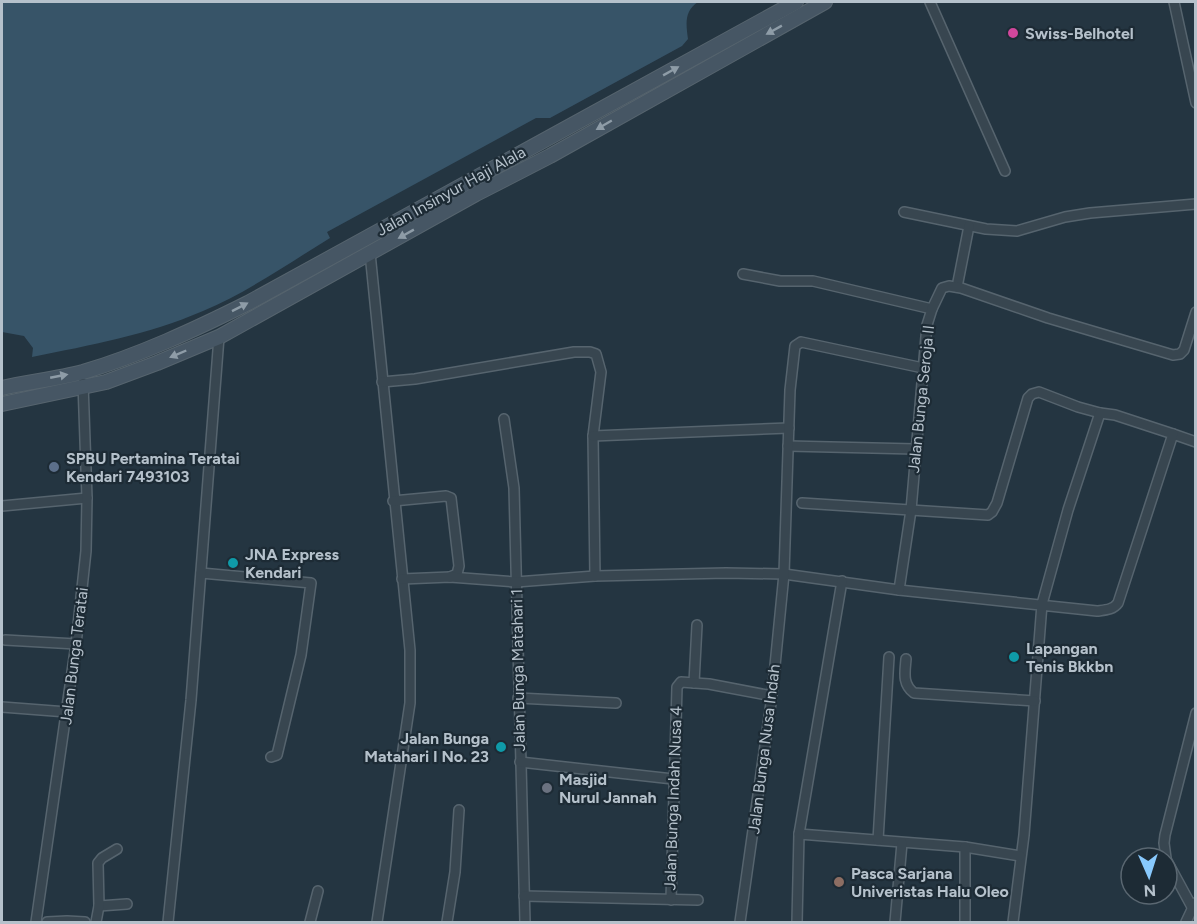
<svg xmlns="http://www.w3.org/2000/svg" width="1197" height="924" font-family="Figtree,sans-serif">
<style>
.water{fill:#375468}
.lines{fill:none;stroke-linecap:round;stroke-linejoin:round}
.minor-casing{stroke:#56646e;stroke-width:12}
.secondary-casing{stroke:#56646e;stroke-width:16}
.minor{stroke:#384650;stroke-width:9}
.secondary{stroke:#465664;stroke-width:14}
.oneway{fill:#8e9ca7}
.hotel-dot{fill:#d1479c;stroke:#1d2b35;stroke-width:2}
.service-dot{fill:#5c6f8a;stroke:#1d2b35;stroke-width:2}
.culture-dot{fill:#0f9aa8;stroke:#1d2b35;stroke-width:2}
.worship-dot{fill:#6b7280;stroke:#1d2b35;stroke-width:2}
.education-dot{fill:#8d6e63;stroke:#1d2b35;stroke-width:2}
.labels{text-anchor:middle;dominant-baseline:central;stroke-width:4.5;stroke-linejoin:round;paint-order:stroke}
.poi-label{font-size:16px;font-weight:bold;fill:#b5c1cb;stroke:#1d2b35;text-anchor:start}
.street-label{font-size:16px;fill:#b5c1cb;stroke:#1d2b35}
</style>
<rect width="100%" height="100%" fill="#243541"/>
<path class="water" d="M2,2H698C684,11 686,24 688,39L682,46L550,118H536L327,232L330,238C289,263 248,292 203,311C147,335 91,345 32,357L33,348L24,336L2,332Z"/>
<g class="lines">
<g class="minor-casing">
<g id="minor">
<path d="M930,2L1005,171"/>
<path d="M1174,2L1196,103"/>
<path d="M904,212L986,229L1017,231L1065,217L1090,213L1196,204"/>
<path d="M370,253L410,650V703L377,922"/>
<path d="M743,274L780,281H813L932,309"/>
<path d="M957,287L969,226"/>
<path d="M382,382L415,379L574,352H590L596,354L601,372L593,436L595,576"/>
<path d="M504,419L514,488L525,922"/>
<path d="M1173,434L1196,442"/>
<path d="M593,436L789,428"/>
<path d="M788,446L915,449"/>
<path d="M393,501L446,496L451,498L459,566L457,574L450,577"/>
<path d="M802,503L988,515L992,512L997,503L1028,398L1032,394L1039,392L1078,407L1100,413"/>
<path d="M2,506L87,498"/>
<path d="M201,573L311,583L301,655L277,755L271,757"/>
<path d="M402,579L450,577L516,582L595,576L726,573L784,574L899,590L1097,611C1105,610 1113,610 1118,603L1173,434L1115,415L1100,413L1068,510L1042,604L1024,835L1013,922"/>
<path d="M899,590L911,510L927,325L932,309L942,288L949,286L961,288L1048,318L1173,355L1180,354L1184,350L1196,312"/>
<path d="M5,640L76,644"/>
<path d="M906,659C905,672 902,684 914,693L1035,701"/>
<path d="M694,683L697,625"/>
<path d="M518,698L616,703"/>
<path d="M2,707L67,712"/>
<path d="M520,762L673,779"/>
<path d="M799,834L965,847L1020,856"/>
<path d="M878,840L889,657"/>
<path d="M965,847V922"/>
<path d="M1166,858L1164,843L1165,835L1196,713"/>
<path d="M1167,861L1192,907"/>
<path d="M524,896L698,900"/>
<path d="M671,900L677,687L681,682L709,684L772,696"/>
<path d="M99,906L127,904"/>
<path d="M36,922L76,644L86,551L87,498L83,383"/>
<path d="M47,922L67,921L85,922"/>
<path d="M96,922L99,906L98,863L102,858L117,849"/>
<path d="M168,922L191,700L219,337"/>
<path d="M310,922L318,891"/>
<path d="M447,922L455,872L459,810"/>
<path d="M740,922L772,696L784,574L790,390L795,346L801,342L923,368"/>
<path d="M797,922L799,834L842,581"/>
<path d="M895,922L902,843"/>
<path d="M1186,922L1195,903"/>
</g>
</g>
<g class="secondary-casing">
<g id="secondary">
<path d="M2,388C28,382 56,379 83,372C140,355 194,330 248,303L796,2"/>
<path d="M2,404L106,382L157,363L219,337L476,194L550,156L825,2"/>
</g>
</g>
<use href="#minor" class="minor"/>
<use href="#secondary" class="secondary"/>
</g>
<defs><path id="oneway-solid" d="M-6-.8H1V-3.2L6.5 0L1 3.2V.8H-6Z" transform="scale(1.5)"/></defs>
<g class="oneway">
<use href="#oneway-solid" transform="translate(774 30) rotate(151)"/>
<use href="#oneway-solid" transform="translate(671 71) rotate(-29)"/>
<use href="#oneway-solid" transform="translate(604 125) rotate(150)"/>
<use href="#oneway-solid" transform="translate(406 234) rotate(151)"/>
<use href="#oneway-solid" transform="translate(240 307) rotate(-27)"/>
<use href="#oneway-solid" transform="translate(178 354) rotate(157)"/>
<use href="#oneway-solid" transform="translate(59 376) rotate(-11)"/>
</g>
<circle class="hotel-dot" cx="1013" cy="33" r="6"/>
<circle class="service-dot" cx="54" cy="467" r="6"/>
<g class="culture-dot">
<circle cx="233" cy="563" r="6"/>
<circle cx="1014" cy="657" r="6"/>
<circle cx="501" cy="747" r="6"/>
</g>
<circle class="worship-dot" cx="547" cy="788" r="6"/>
<circle class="education-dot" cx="839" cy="882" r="6"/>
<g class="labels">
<g class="poi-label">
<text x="1025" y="33">Swiss-Belhotel</text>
<text x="66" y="458">SPBU Pertamina Teratai<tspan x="66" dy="18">Kendari 7493103</tspan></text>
<text x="245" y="554">JNA Express<tspan x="245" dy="18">Kendari</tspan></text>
<text x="1026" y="648">Lapangan<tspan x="1026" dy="18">Tenis Bkkbn</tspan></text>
<text x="489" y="738" text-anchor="end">Jalan Bunga<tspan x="489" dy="18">Matahari I No. 23</tspan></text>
<text x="559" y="779">Masjid<tspan x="559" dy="18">Nurul Jannah</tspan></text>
<text x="851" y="873">Pasca Sarjana<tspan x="851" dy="18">Univeristas Halu Oleo</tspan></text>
</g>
<g class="street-label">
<text transform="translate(451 191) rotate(-29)">Jalan Insinyur Haji Alala</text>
<text transform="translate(921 399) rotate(-84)">Jalan Bunga Seroja II</text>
<text transform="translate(74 656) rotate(-83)">Jalan Bunga Teratai</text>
<text transform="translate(518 670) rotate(-91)">Jalan Bunga Matahari 1</text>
<text transform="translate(764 749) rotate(-83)">Jalan Bunga Nusa Indah</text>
<text transform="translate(673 798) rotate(-88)">Jalan Bunga Indah Nusa 4</text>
</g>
</g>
<rect width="1197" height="924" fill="none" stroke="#b5c1cb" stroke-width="6"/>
<g transform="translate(1149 876) rotate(177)"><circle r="28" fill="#1d2b35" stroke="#5a6771" stroke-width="1.5"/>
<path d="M0-4.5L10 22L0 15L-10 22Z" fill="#88c9fd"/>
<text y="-9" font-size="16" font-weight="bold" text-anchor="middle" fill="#b5c1cb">N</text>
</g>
</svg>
